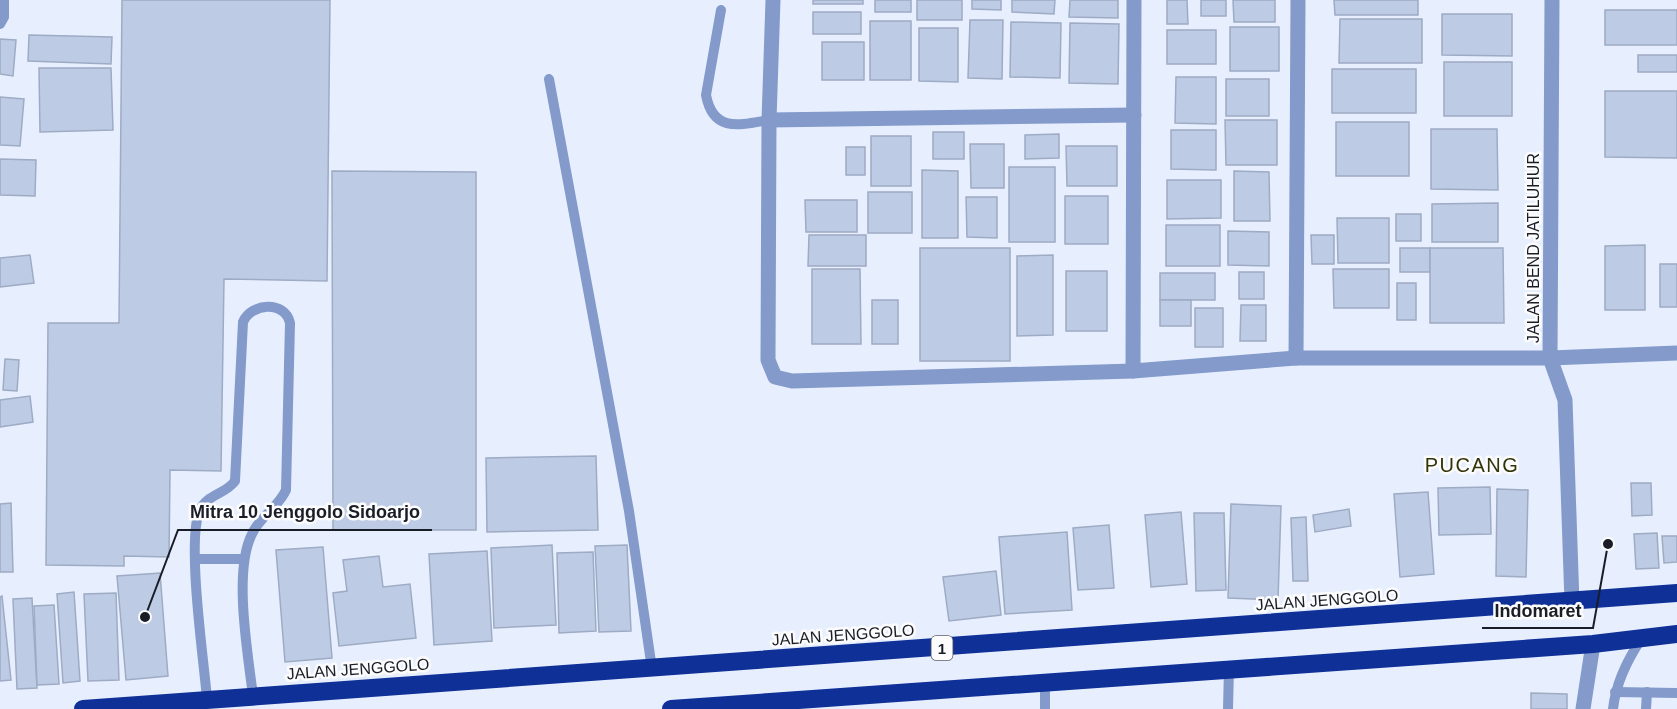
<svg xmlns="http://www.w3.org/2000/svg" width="1677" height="709" font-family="Arial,sans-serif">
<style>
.building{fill:#becbe5;stroke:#9eabc4;stroke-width:1.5}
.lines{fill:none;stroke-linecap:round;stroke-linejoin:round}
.lane{stroke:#839acb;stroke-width:10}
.street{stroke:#839acb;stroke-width:15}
.highway{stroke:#0f3097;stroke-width:18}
.labels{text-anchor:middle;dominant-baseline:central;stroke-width:5;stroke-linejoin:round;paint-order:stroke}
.shield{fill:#fcfcfc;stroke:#5d6067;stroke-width:1.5}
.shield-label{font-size:15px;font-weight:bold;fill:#191d27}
.street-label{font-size:16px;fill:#191d27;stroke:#fcfcfc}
.quarter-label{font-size:20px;letter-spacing:1.5px;fill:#31350c;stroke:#fcfcfc}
.leader{fill:none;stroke:#191d27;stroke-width:2}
.callout-dot{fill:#191d27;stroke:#fcfcfc;stroke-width:2}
.callout-label{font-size:18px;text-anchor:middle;font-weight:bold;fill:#191d27;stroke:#fcfcfc;stroke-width:5;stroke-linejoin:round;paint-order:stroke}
</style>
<rect width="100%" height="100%" fill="#e7efff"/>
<g class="building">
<path d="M122,0H330L327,281L224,279L221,471L170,470L169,557L124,556V566L46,565L48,323H119Z"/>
<rect x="813" y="0" width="50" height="4"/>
<rect x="875" y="0" width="36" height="12"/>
<rect x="917" y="0" width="45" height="20"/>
<path d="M972,0H1001V10L972,9Z"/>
<path d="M1012,0H1055L1054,14L1012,12Z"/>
<path d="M1070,0H1118V18L1069,17Z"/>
<path d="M1167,0H1187L1188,24H1167Z"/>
<rect x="1201" y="0" width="25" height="16"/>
<path d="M1233,0H1275V22H1234Z"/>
<path d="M1334,0H1418V15H1335Z"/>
<rect x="1605" y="10" width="72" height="35"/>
<rect x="813" y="12" width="48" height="22"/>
<path d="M1442,14H1512V56L1442,55Z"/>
<path d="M1340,19H1422V63H1339Z"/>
<path d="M970,20H1003L1002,79L968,78Z"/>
<rect x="870" y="21" width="41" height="59"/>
<path d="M1011,22L1061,23L1060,78L1010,77Z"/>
<path d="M1070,23L1119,24L1118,84L1069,83Z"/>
<rect x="1230" y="27" width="49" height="44"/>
<path d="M919,28H958V82L919,81Z"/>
<rect x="1167" y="30" width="49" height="34"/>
<path d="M29,35L112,37L111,64L28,61Z"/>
<path d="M0,39L16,40L13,76L0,74Z"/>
<rect x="822" y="42" width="42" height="38"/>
<rect x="1638" y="55" width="39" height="17"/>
<rect x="1444" y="62" width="68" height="54"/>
<path d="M39,68H111L113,130L40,132Z"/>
<rect x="1332" y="69" width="84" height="44"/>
<path d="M1176,77H1216V124L1175,123Z"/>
<rect x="1226" y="79" width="43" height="37"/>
<path d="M1605,91H1677V158L1605,157Z"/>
<path d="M0,97L24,99L20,146L0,145Z"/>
<path d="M1225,120H1277V165H1226Z"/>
<rect x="1336" y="122" width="73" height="54"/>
<path d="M1431,129H1497L1498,190L1431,189Z"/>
<path d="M1171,130H1216V170L1171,169Z"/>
<rect x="933" y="132" width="31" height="27"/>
<path d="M1059,134V158L1025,159V135Z"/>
<rect x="871" y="136" width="40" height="50"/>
<path d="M970,144H1004V188H971Z"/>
<path d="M1066,146H1117V186H1067Z"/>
<rect x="846" y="147" width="19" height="28"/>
<path d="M0,159L36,160L35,196L0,195Z"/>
<rect x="1009" y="167" width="46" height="75"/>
<path d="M922,170L958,171V238H922Z"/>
<path d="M332,171L476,172V530H333Z"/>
<path d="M1234,171L1269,172L1270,221H1234Z"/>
<path d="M1167,180H1221V218L1167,219Z"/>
<rect x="868" y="192" width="44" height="41"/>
<rect x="1065" y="196" width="43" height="48"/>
<path d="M966,197H997V238L967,237Z"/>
<path d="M805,200H857V232H806Z"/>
<path d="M1498,203V242H1432V204Z"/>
<rect x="1396" y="214" width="25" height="27"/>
<path d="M1337,218H1389V263H1338Z"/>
<rect x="1166" y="225" width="54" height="41"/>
<path d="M1228,231L1269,232V266L1228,265Z"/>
<path d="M809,235H866V266H808Z"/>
<path d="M1311,235H1334V264H1312Z"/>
<path d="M1645,245V310H1605V246Z"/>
<rect x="920" y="248" width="90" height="113"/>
<rect x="1400" y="248" width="30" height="24"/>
<path d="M1430,248H1503L1504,323H1430Z"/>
<path d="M30,255L34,283L0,287V258Z"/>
<path d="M1053,255V335L1017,336V256Z"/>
<rect x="1660" y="264" width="17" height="43"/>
<path d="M812,269H860L861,344H812Z"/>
<path d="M1333,269H1389V308H1334Z"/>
<rect x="1066" y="271" width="41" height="60"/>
<rect x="1239" y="272" width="25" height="27"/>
<rect x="1160" y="273" width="55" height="27"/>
<rect x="1397" y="283" width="19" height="37"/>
<rect x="872" y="300" width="26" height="44"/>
<rect x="1160" y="300" width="31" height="26"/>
<path d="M1241,305H1266V341H1240Z"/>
<rect x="1195" y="308" width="28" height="39"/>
<path d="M5,359L19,360L17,391L3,390Z"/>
<path d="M30,396L33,422L0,427V400Z"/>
<path d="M596,456L598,530L487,532L486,458Z"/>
<path d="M1631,483H1651L1652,515L1632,516Z"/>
<path d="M1490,487L1491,534L1439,535L1438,488Z"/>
<path d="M1497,489L1528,490L1526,577L1496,576Z"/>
<path d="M1428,492L1434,574L1400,577L1394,494Z"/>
<path d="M11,503L13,572H0V504Z"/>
<path d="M1231,504L1281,506L1278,600L1228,598Z"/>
<path d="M1349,509L1351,526L1315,532L1313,515Z"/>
<path d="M1181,512L1187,584L1151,587L1145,515Z"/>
<path d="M1194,513H1224L1226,590L1196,591Z"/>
<path d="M1306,517L1308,581H1293L1291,518Z"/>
<path d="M1109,525L1114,588L1078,590L1073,528Z"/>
<path d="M1067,532L1072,610L1005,614L999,537Z"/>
<path d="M1657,533L1659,568L1636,569L1634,534Z"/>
<path d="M1662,536H1677V562L1664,563Z"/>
<path d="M552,545L556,625L494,628L491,548Z"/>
<path d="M627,545L631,631L599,632L595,546Z"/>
<path d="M323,547L332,658L285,662L276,550Z"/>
<path d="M487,551L492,641L434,645L429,554Z"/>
<path d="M593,552L596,631L559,633L557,553Z"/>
<path d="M379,556L383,587L410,584L416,638L339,646L333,593L347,591L343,560Z"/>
<path d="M996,571L1001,615L949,621L943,577Z"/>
<path d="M160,573L168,676L126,680L117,576Z"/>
<path d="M74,592L80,681L63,683L57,594Z"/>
<path d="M116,593L119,680L88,681L84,594Z"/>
<path d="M2,596L11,680L0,681V597Z"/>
<path d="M32,598L37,688L17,689L13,599Z"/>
<path d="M54,605L59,684L37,685L34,606Z"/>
<path d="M1531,693L1567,694V709H1531Z"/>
</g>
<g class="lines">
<g class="lane">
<path d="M721,10L706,95C713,133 740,125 769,120"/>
<path d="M0,24L4,17V0"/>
<path d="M549,79L629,511L652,669"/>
<path d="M195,559H243"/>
<path d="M1615,692L1677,693"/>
<path d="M207,699C204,661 186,539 200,510C206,495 226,494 235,481L243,322C251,303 285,300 290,323L286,490C278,508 260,516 252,534C233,571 248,654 253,696"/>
<path d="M1045,709V682"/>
<path d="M1228,709L1229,668"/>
<path d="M1613,709C1616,682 1627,660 1642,638"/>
<path d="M1646,709L1647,692"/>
</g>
<g class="street">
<path d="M773,0L769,120L768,360L775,377L792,381L1133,371L1296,358H1550L1677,353"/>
<path d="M1552,0L1550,358L1565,400L1572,602"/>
<path d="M769,120L1134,115"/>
<path d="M1296,358L1298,0"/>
<path d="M1133,371L1134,0"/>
<path d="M1583,709L1593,644"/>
</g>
<g class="highway">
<path d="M83,709L1677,593"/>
<path d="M671,709L1593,644L1677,634"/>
</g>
</g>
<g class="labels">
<rect class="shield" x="931.5" y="636" width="21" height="24" rx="4.5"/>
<g class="shield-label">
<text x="942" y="648">1</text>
</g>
<g class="street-label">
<text transform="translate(1533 248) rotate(-90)">JALAN BEND JATILUHUR</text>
<text transform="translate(1327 600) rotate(-4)">JALAN JENGGOLO</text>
<text transform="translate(843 635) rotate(-4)">JALAN JENGGOLO</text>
<text transform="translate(358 669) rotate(-4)">JALAN JENGGOLO</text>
</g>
<g class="quarter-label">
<text x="1472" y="465">PUCANG</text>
</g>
</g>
<path class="leader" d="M145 617L178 530H432M1608 544L1593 628H1482"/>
<g class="callout-dot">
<circle cx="145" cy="617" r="6"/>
<circle cx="1608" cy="544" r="6"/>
</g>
<g class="callout-label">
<text x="305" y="518">Mitra 10 Jenggolo Sidoarjo</text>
<text x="1538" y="617">Indomaret</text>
</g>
</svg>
